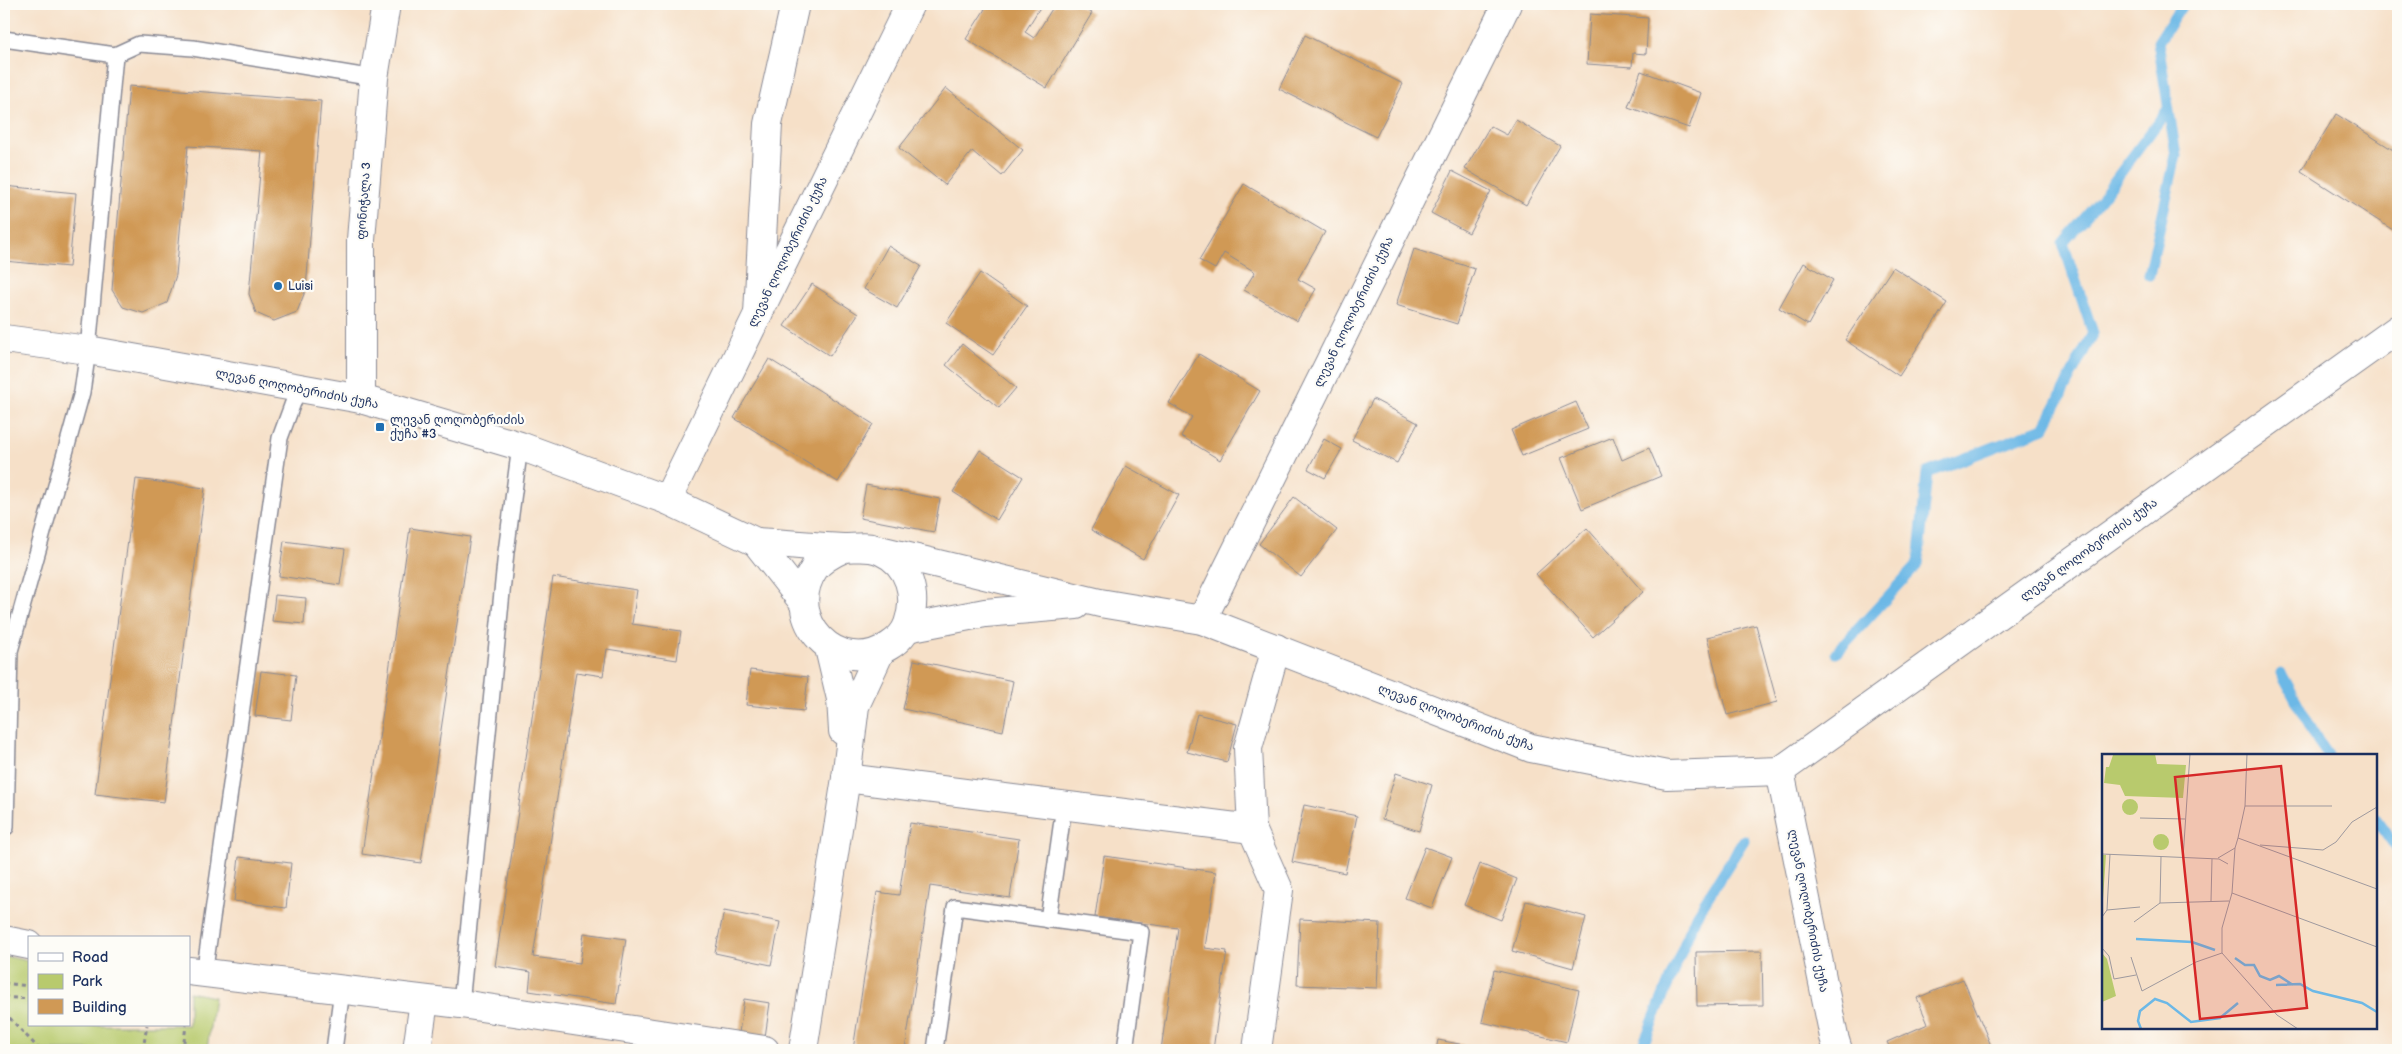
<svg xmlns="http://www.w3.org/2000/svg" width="2402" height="1054" font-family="'Balsamiq Sans','Noto Sans Georgian',sans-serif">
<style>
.green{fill:#b8ca6d;stroke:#6a7c66}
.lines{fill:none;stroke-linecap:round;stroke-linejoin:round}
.stream{stroke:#6cb8e6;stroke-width:11}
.building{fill:#d09955}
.lane-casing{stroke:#888893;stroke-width:18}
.street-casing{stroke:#888893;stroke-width:30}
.secondary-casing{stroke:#888893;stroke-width:30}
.path{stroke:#888893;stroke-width:3;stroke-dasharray:4 4;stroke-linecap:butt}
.lane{stroke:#fff;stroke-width:15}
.street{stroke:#fff;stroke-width:28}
.secondary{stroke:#fff;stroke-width:28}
.poi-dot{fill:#1f6fb2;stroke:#fdfcf7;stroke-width:2}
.labels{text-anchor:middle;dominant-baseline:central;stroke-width:4.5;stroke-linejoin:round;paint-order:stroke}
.street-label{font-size:12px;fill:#1b2f5e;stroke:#fdfcf7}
.poi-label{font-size:12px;fill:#1b2f5e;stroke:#fdfcf7;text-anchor:start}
.inset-river{fill:none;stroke:#6cb8e6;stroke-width:2.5}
.inset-road{fill:none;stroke:#9e999e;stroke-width:1}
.view{fill:#d62828;fill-opacity:0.15;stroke:#d62828;stroke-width:2.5}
.inset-edge{fill:none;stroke:#1b2f5e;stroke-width:2.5}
</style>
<rect width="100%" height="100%" fill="#fdfcf7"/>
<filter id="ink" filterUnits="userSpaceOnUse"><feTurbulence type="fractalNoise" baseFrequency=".02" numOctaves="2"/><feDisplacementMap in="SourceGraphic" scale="10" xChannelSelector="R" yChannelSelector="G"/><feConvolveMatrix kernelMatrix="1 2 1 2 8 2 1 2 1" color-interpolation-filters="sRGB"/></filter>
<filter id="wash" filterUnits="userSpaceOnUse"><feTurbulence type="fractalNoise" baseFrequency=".0096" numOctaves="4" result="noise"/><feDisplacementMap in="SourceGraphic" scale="20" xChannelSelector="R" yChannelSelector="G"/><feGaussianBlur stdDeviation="1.12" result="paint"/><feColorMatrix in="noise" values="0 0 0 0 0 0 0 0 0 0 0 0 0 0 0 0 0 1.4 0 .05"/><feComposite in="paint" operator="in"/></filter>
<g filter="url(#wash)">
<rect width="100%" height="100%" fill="#f6e0c8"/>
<path class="green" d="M4,956L29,961V1025H189V992L214,997L207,1050H4Z"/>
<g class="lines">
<g class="stream">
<path d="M2149,275L2176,155L2158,42L2183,4"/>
<path d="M1836,653L1918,564L1927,473L2044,428L2093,333L2063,243L2101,199L2168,109"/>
<path d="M2281,673L2318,741L2328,755"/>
<path d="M2376,819L2398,850"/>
<path d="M1641,1050L1696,916L1744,840"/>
</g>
</g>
<g id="blocks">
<g class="building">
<path d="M977,4H1042L1025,32L1034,38L1055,4H1076L1092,13L1047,88L966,39L985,9Z"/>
<path d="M1183,4H1199L1195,10Z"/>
<path d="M1590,14L1648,18L1646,54L1633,53L1632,67L1587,64Z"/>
<path d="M1305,35L1403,84L1376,137L1279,89Z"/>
<path d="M1641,71L1701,93L1689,128L1628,107Z"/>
<path d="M129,86L321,101L306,289L297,312L274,321L256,313L249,294L262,151L188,146L176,275L167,303L143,313L123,307L112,290Z"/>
<path d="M946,88L1023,150L1002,176L972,151L945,185L899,148Z"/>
<path d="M2336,114L2398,153V229L2396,232L2301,171Z"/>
<path d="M1516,120L1560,146L1526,205L1465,169L1490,126L1507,135Z"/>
<path d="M1452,171L1491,191L1469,233L1431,213Z"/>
<path d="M1244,184L1325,232L1298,279L1316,289L1297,321L1244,290L1255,272L1224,253L1215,269L1199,260Z"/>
<path d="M4,186L76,193L69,267L4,261Z"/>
<path d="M888,246L921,266L897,308L864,289Z"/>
<path d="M1414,249L1475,269L1457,324L1396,305Z"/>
<path d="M1804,263L1833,280L1808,325L1779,308Z"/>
<path d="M1893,267L1947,302L1899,376L1845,340Z"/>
<path d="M980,273L1027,306L993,355L946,323Z"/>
<path d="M812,284L858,314L830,356L784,326Z"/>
<path d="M962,344L1016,388L999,408L946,365Z"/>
<path d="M1199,354L1260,391L1220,460L1181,436L1192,417L1169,403Z"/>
<path d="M769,359L873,424L838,482L734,418Z"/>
<path d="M1373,399L1418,423L1397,463L1352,440Z"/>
<path d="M1576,402L1588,429L1522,456L1511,430Z"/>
<path d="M1613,437L1622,460L1649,448L1661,476L1582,509L1561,458Z"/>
<path d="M1324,439L1342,449L1325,478L1308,469Z"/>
<path d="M980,450L1023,477L997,520L953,492Z"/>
<path d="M1126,466L1179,495L1143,559L1091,530Z"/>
<path d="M136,479L205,488L164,802L95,794Z"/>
<path d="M866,485L940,499L934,532L860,518Z"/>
<path d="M1294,497L1337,530L1301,577L1259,544Z"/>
<path d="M410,528L470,537L421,863L362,854Z"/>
<path d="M1587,528L1643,592L1593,637L1536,574Z"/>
<path d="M284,541L345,549L340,585L279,576Z"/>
<path d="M553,577L637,590L632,624L681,631L677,660L607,649L603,676L576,672L533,957L580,963L584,933L626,939L616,1004L529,991L531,972L495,966Z"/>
<path d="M275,595L306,598L304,624L272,621Z"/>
<path d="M1756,625L1777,702L1727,715L1707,637Z"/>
<path d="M914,660L1013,681L1003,731L903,709Z"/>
<path d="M750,670L808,677L804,711L746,705Z"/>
<path d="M261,671L296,675L291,720L255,716Z"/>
<path d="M1197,714L1237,724L1227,762L1187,752Z"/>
<path d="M1396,773L1432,785L1419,831L1382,819Z"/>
<path d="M1304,805L1357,816L1345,873L1292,862Z"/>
<path d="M910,823L1019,839L1010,898L930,886L905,1050H853L877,892L899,895Z"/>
<path d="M1425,847L1452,857L1432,908L1405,898Z"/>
<path d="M1104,856L1216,872L1205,948L1227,951L1213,1050H1161L1178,928L1095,917Z"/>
<path d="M239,857L291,863L286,908L234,901Z"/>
<path d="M1480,864L1517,879L1501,920L1464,905Z"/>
<path d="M1526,901L1586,917L1573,968L1512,951Z"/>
<path d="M724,911L780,922L771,965L715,953Z"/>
<path d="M1300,919L1380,923L1377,988L1297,985Z"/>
<path d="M1762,951L1763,1005L1697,1006L1696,952Z"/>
<path d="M1494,970L1579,990L1567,1042L1482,1022Z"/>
<path d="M1963,979L1992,1048L1985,1050H1891L1887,1042L1928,1024L1917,998Z"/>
<path d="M744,999L770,1003L765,1037L739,1033Z"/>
<path d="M1438,1040L1486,1049V1050H1436Z"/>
</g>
</g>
</g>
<g filter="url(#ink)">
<use href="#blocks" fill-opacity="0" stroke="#888893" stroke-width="1"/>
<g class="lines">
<g class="lane-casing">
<g id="lane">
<path d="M4,39L115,55L139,44L193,48L374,78"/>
<path d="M4,828L6,827L10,651L82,392L88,350L115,55"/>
<path d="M1048,920L1064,806"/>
<path d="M204,975L280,438L298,389"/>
<path d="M461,1004L506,552L520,446"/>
<path d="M334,1050L342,990"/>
<path d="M935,1050L955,907L1141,932L1125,1050"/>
</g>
</g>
<g class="street-casing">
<g id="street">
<path d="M758,314L910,4"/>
<path d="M361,399V240L374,78L386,4"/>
<path d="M880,550L1100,603L1202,620L1531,748L1667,775L1780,771L2398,329"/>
<path d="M1202,620L1507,4"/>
<path d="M907,628L985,613L1076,605"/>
<path d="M1780,771L1834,1037L1838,1050"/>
<path d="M846,778L1252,829"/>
<path d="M4,940L29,945"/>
<path d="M189,971L461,1004L765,1050"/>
<path d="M417,1050L424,1001"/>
<path d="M1257,1050L1279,890L1252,829L1248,748L1276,648"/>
</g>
</g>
<g class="secondary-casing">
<g id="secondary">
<path d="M4,339L88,350L361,399L520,446L667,500L756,542L804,603"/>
<path d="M667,500L758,314L768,124L795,4"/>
<path d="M756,542C785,543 814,547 843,548C856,548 869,545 881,551C910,564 918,596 908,624C905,633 897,641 889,646C838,679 781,619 814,569C821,559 833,553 844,548"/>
<path d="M829,648L841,699L843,731"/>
<path d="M803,1050L846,778L855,706L880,652"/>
</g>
</g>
<g class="path">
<path d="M2394,372L2398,383"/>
<path d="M4,983L29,986"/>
<path d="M4,997L29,999"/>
<path d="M4,1012L40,1050"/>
<path d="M143,1050L147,1025"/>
<path d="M183,1050L186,1025"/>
</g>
<use href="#lane" class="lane"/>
<use href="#street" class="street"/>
<use href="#secondary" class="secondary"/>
</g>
</g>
<g class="poi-dot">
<circle cx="278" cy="286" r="5"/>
<rect x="375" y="422" width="10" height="10" rx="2.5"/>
</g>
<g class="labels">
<g class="street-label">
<text transform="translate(364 201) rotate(-86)">ფონიჭალა 3</text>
<text transform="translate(788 252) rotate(-64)">ლევან ღოღობერიძის ქუჩა</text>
<text transform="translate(1354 312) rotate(-64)">ლევან ღოღობერიძის ქუჩა</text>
<text transform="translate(297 389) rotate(11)">ლევან ღოღობერიძის ქუჩა</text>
<text transform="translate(2089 550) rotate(-36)">ლევან ღოღობერიძის ქუჩა</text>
<text transform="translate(1456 718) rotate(21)">ლევან ღოღობერიძის ქუჩა</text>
<text transform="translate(1808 911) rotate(79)">ლევან ღოღობერიძის ქუჩა</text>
</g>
<g class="poi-label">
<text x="288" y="286">Luisi</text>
<text x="390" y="420">ლევან ღოღობერიძის<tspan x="390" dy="14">ქუჩა #3</tspan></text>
</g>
</g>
<g transform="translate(2102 754)">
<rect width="275" height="275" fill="#f6e0c8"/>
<path d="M53,0L55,10L84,11L81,44L23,42L18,31L2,29L4,13H7L11,1ZM20 53a8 8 0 1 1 16 0a8 8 0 1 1-16 0ZM51 88a8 8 0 1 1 16 0a8 8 0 1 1-16 0ZM0,101H4L0,159ZM0,199L5,205L14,242L0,248Z" fill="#b8ca6d"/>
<path class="inset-river" d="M34,185L90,188L113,196M133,204L143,211H152L158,222L168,226L177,222L191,231M174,231L198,230L211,237L260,249L275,258M39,275L36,267L38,257L53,245L65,249L89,268L118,264L136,249"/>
<path class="inset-road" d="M143,52H230M38,64L83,65M136,84L275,135M158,91L221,96L234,88L250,68L275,53M133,94L130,139L120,174V199L175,261L196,275M0,100L117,105L126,110M81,104L88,0M116,104L133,94L136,84L143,52L145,0M130,139L275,193M109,147L110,105M58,149L127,147M5,156L38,153M0,163L5,156L8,100M32,168L58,149L59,103M0,194L7,202L12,225L34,221M29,203L40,237L94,208L120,199"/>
<path class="view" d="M179,12L205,254L98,265L73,23Z"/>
<rect width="275" height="275" class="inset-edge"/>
</g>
<rect width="2402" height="1054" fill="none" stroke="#fdfcf7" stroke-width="20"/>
<rect x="28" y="936" width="162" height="90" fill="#fdfcf7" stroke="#a3aaba"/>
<rect x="38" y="953" width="25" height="8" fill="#ffffff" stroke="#a3aaba"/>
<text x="72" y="962" font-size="15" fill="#1b2f5e">Road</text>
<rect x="38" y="974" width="25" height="15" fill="#b8ca6d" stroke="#a3aaba"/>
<text x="72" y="986" font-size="15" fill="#1b2f5e">Park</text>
<rect x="38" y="999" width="25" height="15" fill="#d09955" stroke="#a3aaba"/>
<text x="72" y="1012" font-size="15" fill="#1b2f5e">Building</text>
</svg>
